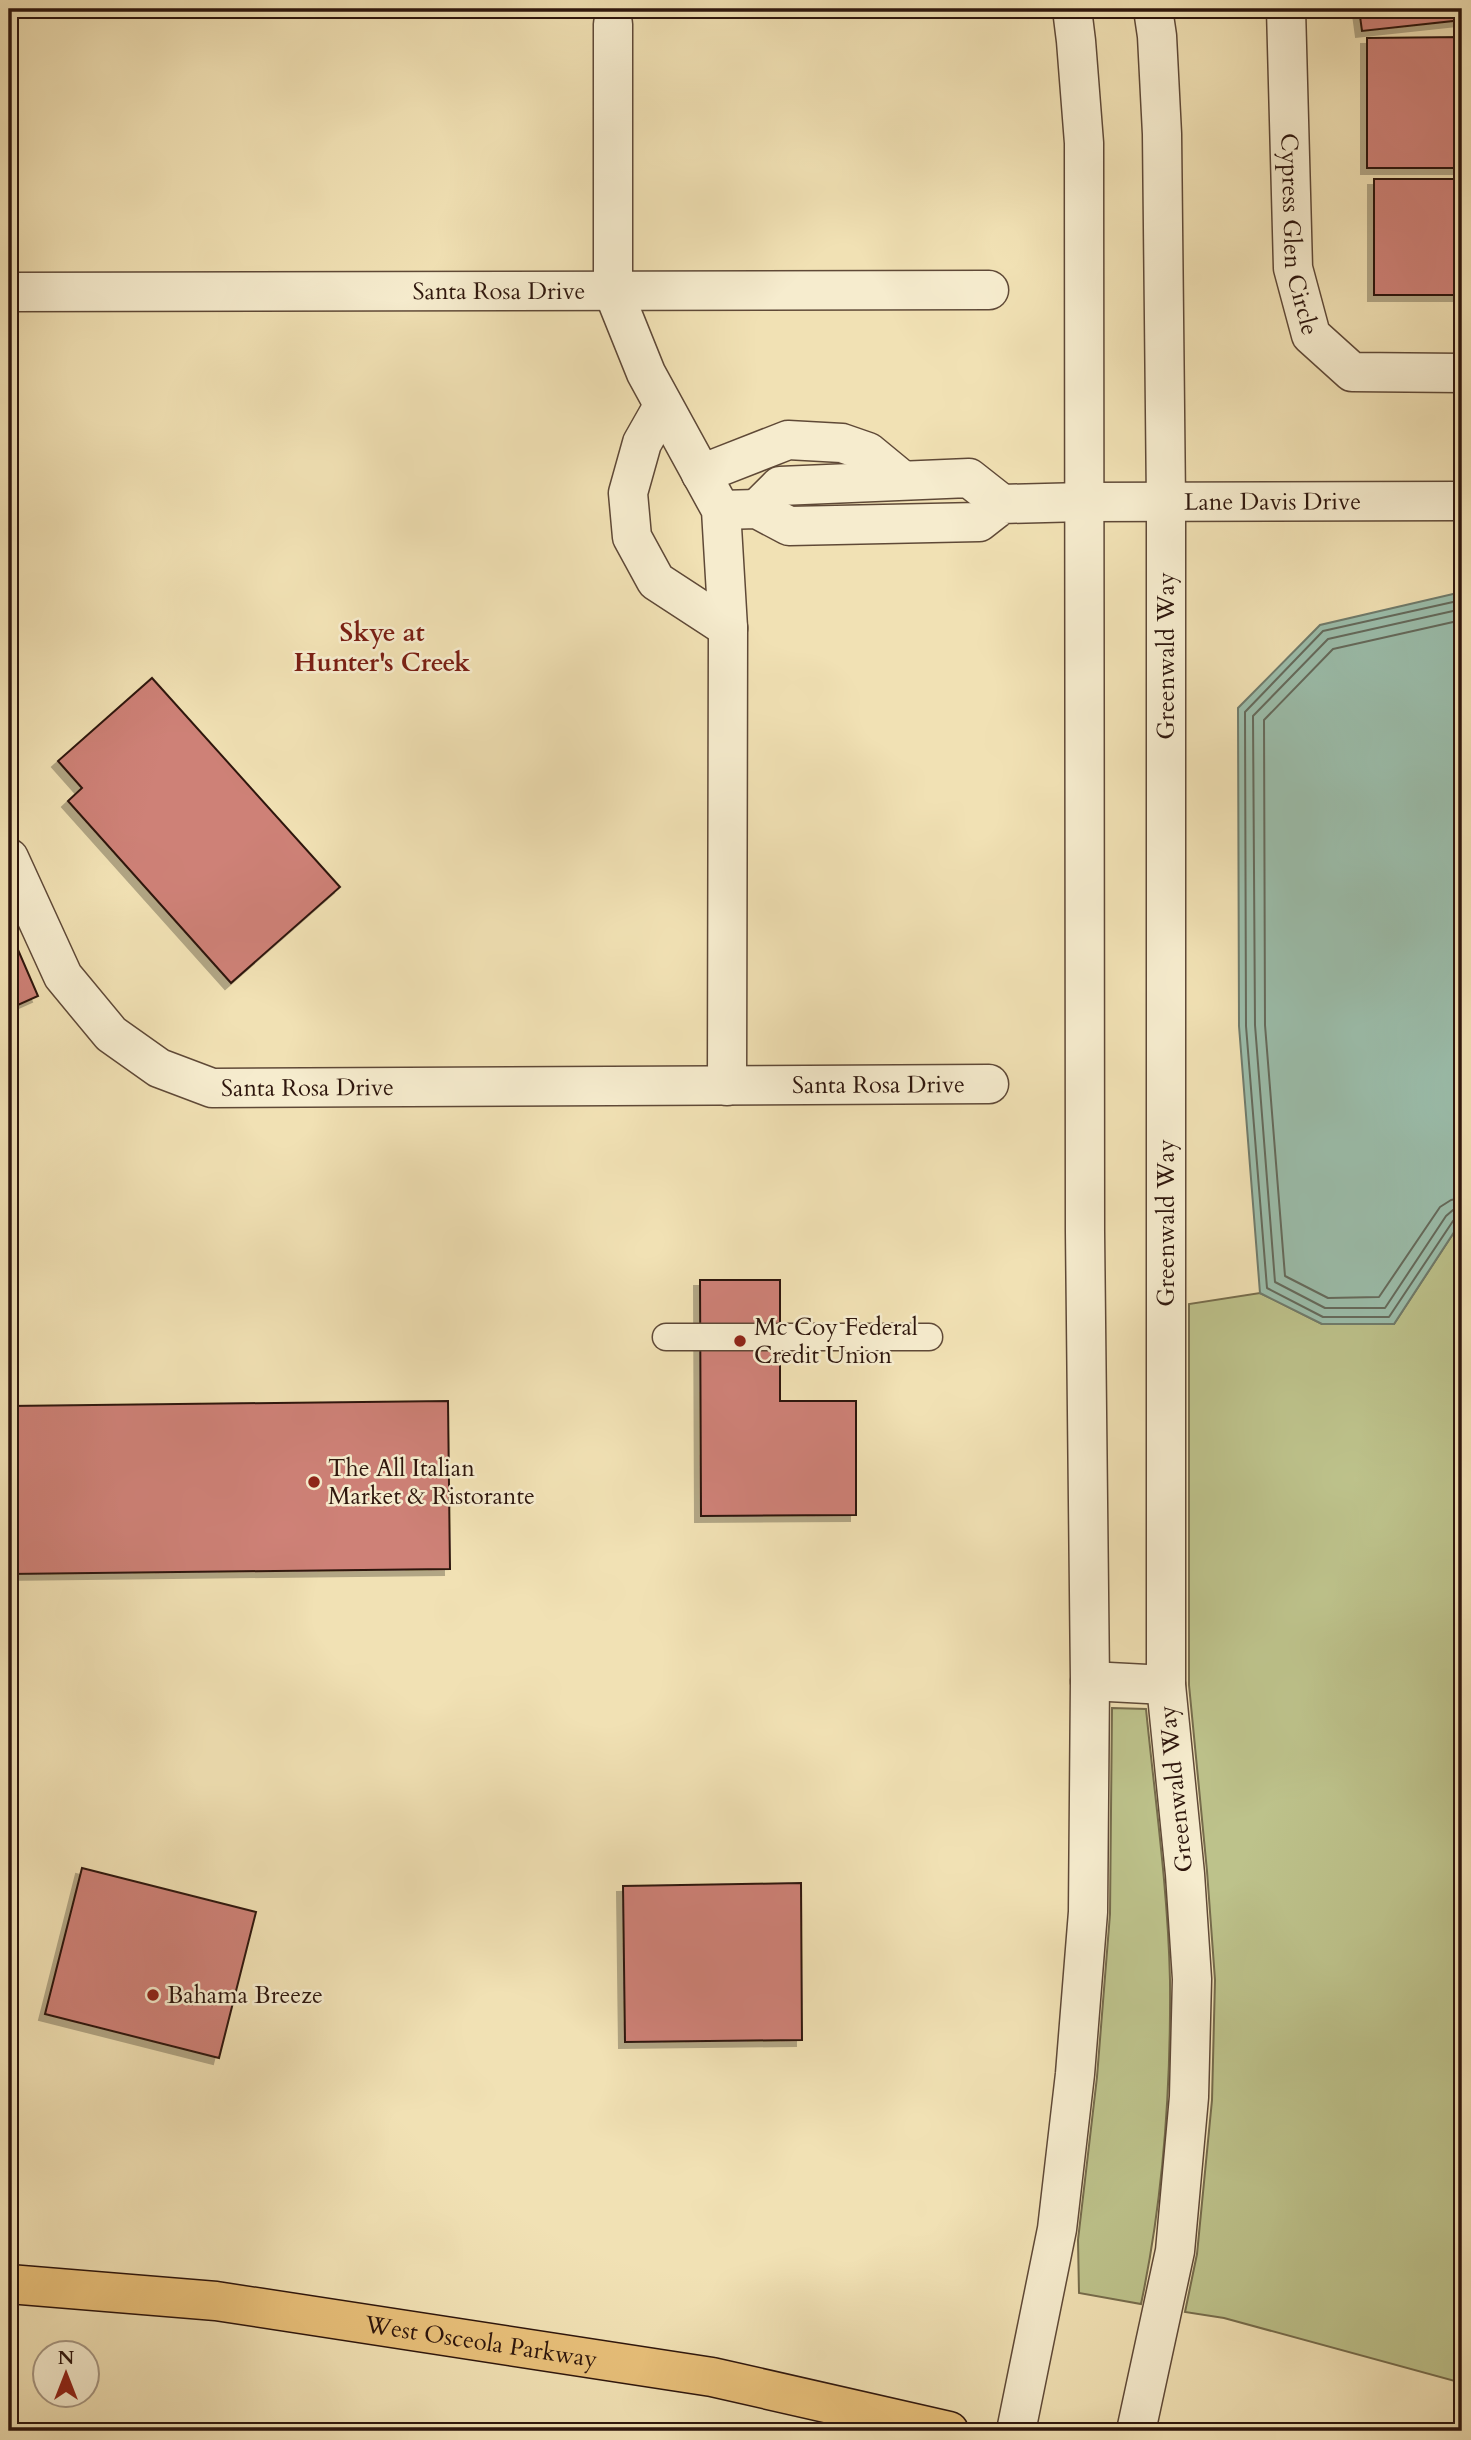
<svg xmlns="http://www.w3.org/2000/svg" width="1471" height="2440" font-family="Cardo,serif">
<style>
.green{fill:#bdc28b;stroke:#766c4c;stroke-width:2}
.water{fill:#9bbeac;stroke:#6f7b6c;stroke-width:2}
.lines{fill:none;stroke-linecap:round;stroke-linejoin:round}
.shore{stroke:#646a5c;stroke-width:2}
.building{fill:#ce8177;stroke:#2e160d;stroke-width:2;filter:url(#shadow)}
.service-casing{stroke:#5f4937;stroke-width:29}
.minor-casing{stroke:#5f4937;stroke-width:41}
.tertiary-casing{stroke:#5f4937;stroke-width:41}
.primary-casing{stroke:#2e160d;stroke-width:41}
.service{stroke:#f6ecce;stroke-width:26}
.minor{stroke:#f6ecce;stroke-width:38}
.tertiary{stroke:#f6ecce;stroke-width:38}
.primary{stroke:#e8c07a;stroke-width:38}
.poi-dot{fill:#8f2418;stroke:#f6ecce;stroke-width:2.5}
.labels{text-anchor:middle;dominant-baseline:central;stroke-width:5;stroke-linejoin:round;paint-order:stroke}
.street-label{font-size:24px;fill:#2e160d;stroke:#f6ecce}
.poi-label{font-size:24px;fill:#2e160d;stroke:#f6ecce;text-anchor:start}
.neighbourhood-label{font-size:26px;font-weight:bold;fill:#7a1f14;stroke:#f6ecce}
</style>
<defs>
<filter id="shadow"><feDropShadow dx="-6" dy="6" stdDeviation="0" flood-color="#0004"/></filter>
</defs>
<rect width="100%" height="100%" fill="#f1e1b4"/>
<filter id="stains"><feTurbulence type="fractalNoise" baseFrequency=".00286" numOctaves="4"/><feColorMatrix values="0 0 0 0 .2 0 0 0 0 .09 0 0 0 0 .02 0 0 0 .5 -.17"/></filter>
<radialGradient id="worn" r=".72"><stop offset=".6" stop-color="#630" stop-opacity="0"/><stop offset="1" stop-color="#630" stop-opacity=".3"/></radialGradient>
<g class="green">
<path d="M1462,1220V2383L1224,2318L1185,2312L1197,2254L1212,2100L1215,1980L1207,1871L1189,1685V1304L1260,1293L1322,1324H1394Z"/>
<path d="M1112,1708L1146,1709C1155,1799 1168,1890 1170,1980C1171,2087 1163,2200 1141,2304L1079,2293L1078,2240L1097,2077L1110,1914Z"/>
</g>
<path class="water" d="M1453,594H1462V1220L1394,1324H1322L1260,1293L1239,1026L1238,708L1320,625Z"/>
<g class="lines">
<g class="shore">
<path d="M1462,600L1323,631L1245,712L1246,1026L1267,1288L1323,1317H1389L1453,1221L1462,1217"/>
<path d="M1462,609L1328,639L1253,716L1255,1025L1275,1282L1325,1308H1385L1446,1216L1453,1210L1462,1209"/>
<path d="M1462,620L1333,649L1264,720L1265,1025L1285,1276L1328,1298L1379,1297L1440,1207L1451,1200L1462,1198"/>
</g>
</g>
<g class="building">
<path d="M1359,9H1462V20L1362,31Z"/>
<path d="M1462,37V168H1367V38Z"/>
<rect x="1374" y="179" width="88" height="116"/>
<path d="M152,678L340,887L231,983L68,801L82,788L58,761Z"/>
<path d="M9,929L38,996L9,1009Z"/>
<path d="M700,1280H780V1401H856V1515L701,1516Z"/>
<path d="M448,1401L450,1569L9,1574V1406Z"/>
<path d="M82,1868L256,1912L219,2058L45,2014Z"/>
<path d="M801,1883L802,2040L625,2042L623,1886Z"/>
</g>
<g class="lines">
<g class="service-casing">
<path id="service" d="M666,1337H929"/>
</g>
<g class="minor-casing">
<g id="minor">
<path id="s1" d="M1286,9L1293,268L1311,335L1352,372L1462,373"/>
<path d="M613,24V291L646,373L721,510L728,628L727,1086"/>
<path id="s2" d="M9,292L989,290"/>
<path d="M663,406L642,443L628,493L632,537L656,581L728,628"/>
<path d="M701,474L788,440L842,443L868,452L902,480"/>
<path d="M757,509L780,486L969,478L1002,504"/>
<path id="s3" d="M721,510L757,509L789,526L979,522L1002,504L1084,502L1462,501"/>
<path id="s4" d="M9,858L63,976L111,1034L159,1068L212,1088L989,1084"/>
<path d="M1090,1681L1166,1685"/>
</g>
</g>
<g class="tertiary-casing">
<g id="tertiary">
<path d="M1016,2431L1057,2229L1075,2074L1088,1912L1090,1681L1085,1232L1084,143L1076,41L1072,9"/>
<path d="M1136,2431L1175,2251L1189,2097L1192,1979L1185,1874L1166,1685V502L1162,134L1157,36L1153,9"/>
</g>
</g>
<g class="primary-casing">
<g id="primary">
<path id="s5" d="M9,2284L216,2301L712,2377L949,2431"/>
</g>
</g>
<use href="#service" class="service"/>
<use href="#minor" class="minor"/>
<use href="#tertiary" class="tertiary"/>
<use href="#primary" class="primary"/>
</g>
<g class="poi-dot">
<circle cx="740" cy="1341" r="7"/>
<circle cx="314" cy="1482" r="7"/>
<circle cx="153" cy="1995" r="7"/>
</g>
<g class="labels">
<g class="street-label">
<text stroke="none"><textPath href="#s1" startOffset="226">Cypress Glen Circle</textPath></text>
<text stroke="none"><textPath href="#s2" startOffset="490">Santa Rosa Drive</textPath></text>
<text stroke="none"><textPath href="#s3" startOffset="562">Lane Davis Drive</textPath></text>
<text transform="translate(1166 656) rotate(-90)">Greenwald Way</text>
<text stroke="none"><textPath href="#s4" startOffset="987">Santa Rosa Drive</textPath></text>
<text stroke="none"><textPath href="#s4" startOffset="416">Santa Rosa Drive</textPath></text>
<text transform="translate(1166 1223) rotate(-90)">Greenwald Way</text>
<text transform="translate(1176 1789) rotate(-96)">Greenwald Way</text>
<text stroke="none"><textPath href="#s5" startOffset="476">West Osceola Parkway</textPath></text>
</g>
<g class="poi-label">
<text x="754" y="1327">Mc Coy Federal<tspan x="754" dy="28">Credit Union</tspan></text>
<text x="328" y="1468">The All Italian<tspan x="328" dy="28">Market &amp; Ristorante</tspan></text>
<text x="167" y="1995">Bahama Breeze</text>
</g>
<g class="neighbourhood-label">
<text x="382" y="632">Skye at<tspan x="382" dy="30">Hunter's Creek</tspan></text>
</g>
</g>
<rect width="1471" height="2440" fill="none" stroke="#f1e1b4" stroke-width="35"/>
<rect x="10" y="10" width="1450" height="2419" fill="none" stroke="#2e160d" stroke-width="3.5"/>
<rect x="18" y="18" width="1436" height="2405" fill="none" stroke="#2e160d" stroke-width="2"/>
<g transform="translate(66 2374)"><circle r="33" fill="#f6ecce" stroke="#a69681" stroke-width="2"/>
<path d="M0-5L12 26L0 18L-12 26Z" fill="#8f2418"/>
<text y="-10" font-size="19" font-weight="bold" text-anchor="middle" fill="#2e160d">N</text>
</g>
<rect width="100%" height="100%" filter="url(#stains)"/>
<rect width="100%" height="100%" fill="url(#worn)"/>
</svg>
